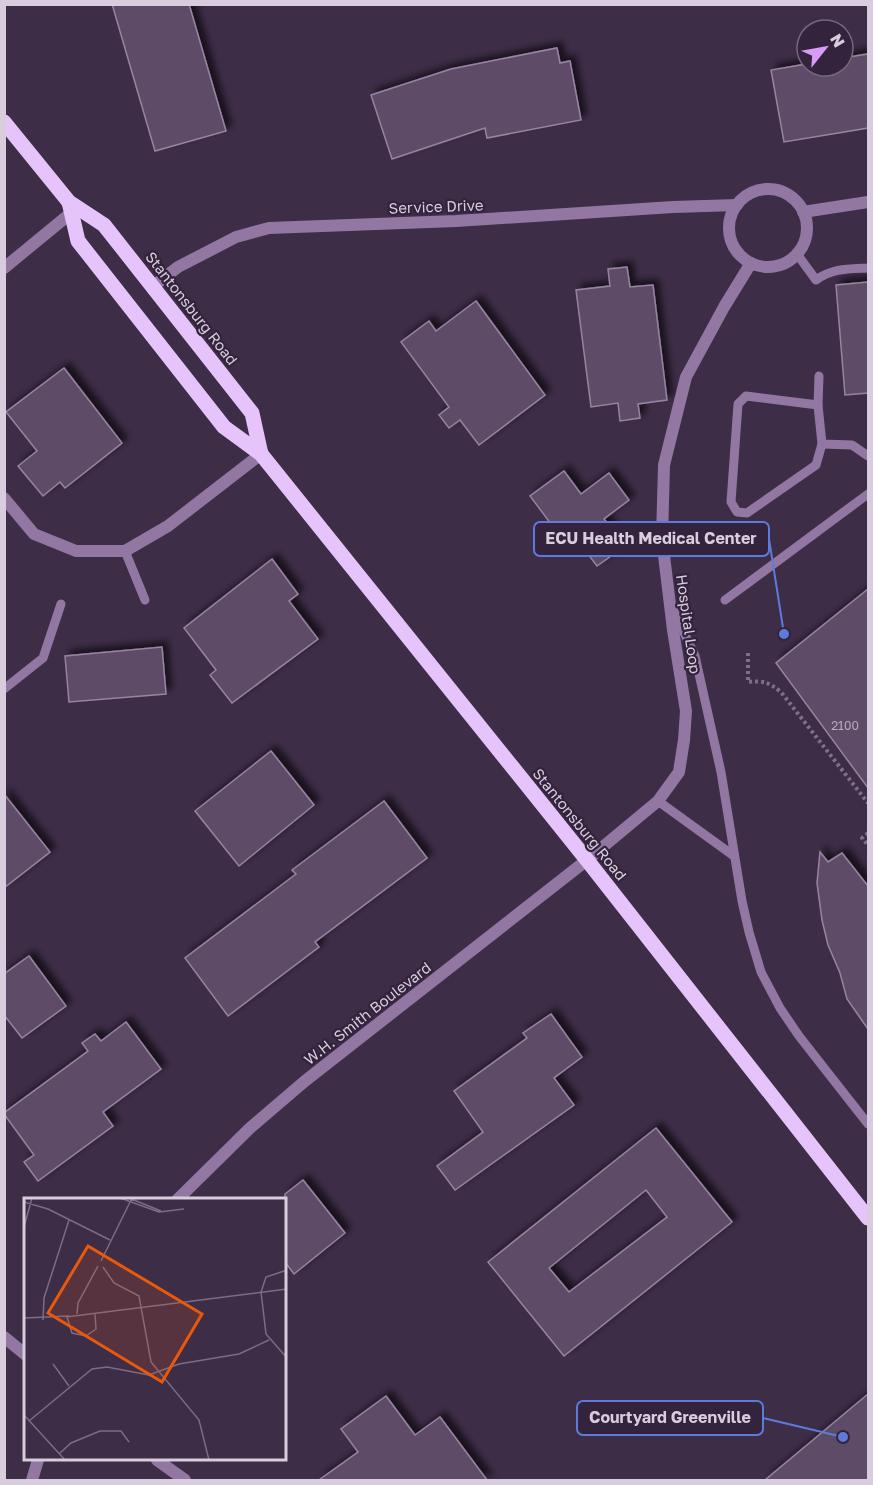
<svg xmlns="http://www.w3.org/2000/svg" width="873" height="1485" font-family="'Golos Text',sans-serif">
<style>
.building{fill:#5d4b67;stroke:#9784a2;stroke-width:1.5;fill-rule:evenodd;filter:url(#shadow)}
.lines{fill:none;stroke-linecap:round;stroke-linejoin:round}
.path{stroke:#7e7186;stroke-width:4;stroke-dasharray:3 3;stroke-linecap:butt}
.service{stroke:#9377a3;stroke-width:9}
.minor{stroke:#9377a3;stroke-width:12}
.tertiary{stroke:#9377a3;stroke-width:12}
.primary{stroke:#e6c3fa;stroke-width:15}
.labels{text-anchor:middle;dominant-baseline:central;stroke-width:4.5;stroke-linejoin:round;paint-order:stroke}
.number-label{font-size:12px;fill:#b8acc0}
.street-label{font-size:15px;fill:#d7cddd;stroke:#33233c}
.inset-road{fill:none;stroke:#7b6d83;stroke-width:1.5}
.view{fill:#e8590c;fill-opacity:0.15;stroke:#e8590c;stroke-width:3}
.inset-edge{fill:none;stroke:#d7cddd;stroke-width:3}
.leader{fill:none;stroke:#5e7ada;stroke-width:2}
.callout-dot{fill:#5e7ada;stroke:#33233c;stroke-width:2}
.callout{fill:#33233c;stroke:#5e7ada;stroke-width:2}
.callout-label{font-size:16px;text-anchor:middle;font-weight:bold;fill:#d7cddd}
</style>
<defs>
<filter id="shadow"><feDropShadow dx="5.5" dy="-5.5" stdDeviation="3" flood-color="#0009"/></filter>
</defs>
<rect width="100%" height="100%" fill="#3d2d47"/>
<g class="building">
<path d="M112,4H189L226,131L155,151Z"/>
<path d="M557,48L560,63L570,61L581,120L487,138L485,128L392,159L371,95L451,69Z"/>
<path d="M868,54V128L784,142L771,70L807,64V66H843V58Z"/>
<path d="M627,267L630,287L653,285L667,400L638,404L640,418L620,421L618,403L591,407L576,290L610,286L608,269Z"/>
<path d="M868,282V393L845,395L836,285Z"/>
<path d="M476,301L545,395L479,445L460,420L449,428L439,415L449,407L401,342L429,321L436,331Z"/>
<path d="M64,368L122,443L65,488L60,482L43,496L18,466L37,451L6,412Z"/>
<path d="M564,471L581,494L609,473L629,500L604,519L625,546L597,566L578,541L569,548L530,496Z"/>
<path d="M272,559L298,594L289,601L318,639L232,703L210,675L216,670L184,628Z"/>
<path d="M868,589V788L776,663Z"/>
<path d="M162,647L166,694L69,702L65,656Z"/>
<path d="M271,751L314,805L239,866L195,811Z"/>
<path d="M4,794L50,852L4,888Z"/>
<path d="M384,801L427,858L315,942L319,947L228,1016L185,958L296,874L292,870Z"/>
<path d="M820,852L828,862L842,853L868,886V1029L847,999L840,973L828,945L822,920L817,883Z"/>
<path d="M29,956L66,1006L22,1038L4,1015V974Z"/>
<path d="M551,1014L582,1057L554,1078L574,1105L455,1190L437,1166L483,1132L454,1091L527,1038L523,1033Z"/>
<path d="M126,1022L161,1069L103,1112L113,1126L38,1181L24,1162L34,1155L4,1114V1113L88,1051L82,1043L95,1034L101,1041Z"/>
<path d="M656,1128L732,1222L564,1356L488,1262ZM646,1190L667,1217L569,1292L549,1268Z"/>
<path d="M303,1180L345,1233L294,1274L285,1262V1194Z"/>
<path d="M868,1394V1480H765Z"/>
<path d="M386,1396L415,1435L440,1417L487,1480H319L358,1452L341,1429Z"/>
</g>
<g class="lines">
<g class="path">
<path d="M748,653V682C764,680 769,683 781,692L868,803"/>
<path d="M868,833L862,838L868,845"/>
</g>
<g class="service">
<path d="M797,254L816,280C833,268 849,269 868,268"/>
<path d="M819,376L818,405L822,444L852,445L868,456"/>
<path d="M818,405L746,396L738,404L731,502L737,512L747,513L816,465L822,444"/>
<path d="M125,551L145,600"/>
<path d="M725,600L868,494"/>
<path d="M672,607L695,656L721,772L742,901L749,932L761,972L780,1008L799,1036L868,1124"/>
<path d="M4,689L43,658L61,604"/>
<path d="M658,801L734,856"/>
</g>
<g class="minor">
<circle cx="768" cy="228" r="39"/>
<path d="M803,212L868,202"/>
<path d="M4,268L71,213"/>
<path d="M152,287L178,267L236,237L269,228L456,221L673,207L737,205"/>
<path d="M4,498L34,534L76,551H125L168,526L261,454"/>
<path d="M587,860L658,801L679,772L684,740L686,711L673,630L662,539L664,465L686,377L724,307L751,263"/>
<path d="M4,1337L26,1355"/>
<path d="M157,1460L185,1480"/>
</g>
<g class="tertiary">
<path d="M177,1200L250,1128L305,1081L587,860"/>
<path d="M32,1480L38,1460"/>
</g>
<g class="primary">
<path d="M4,122L69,202L104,225L252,413L261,454"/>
<path d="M69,202L78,241L224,427L261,454L587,860L868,1218"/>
</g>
</g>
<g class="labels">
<g class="number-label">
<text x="845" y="725">2100</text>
</g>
<g class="street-label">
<text transform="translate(436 206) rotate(-2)">Service Drive</text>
<text transform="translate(192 308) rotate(52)">Stantonsburg Road</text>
<text transform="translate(689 624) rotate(82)">Hospital Loop</text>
<text transform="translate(580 824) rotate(51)">Stantonsburg Road</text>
<text transform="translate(367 1013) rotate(-38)">W.H. Smith Boulevard</text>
</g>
</g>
<g transform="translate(24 1198)">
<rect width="262" height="262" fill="#3d2d47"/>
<path class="inset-road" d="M96,0L135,14L160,11M105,0L137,13M0,4L24,11L86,42M0,29L8,0M77,63L108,0M79,69L90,85L115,98L127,164L175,222L185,262M237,94L242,79L263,72M237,94L242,136L263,160M53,116L54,105L74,68M42,119L263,91M43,119L48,135L62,138L72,131L71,116M0,120L45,118M19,122L20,100L45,22M29,166L45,188M0,217L41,262M5,223L68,171L83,169L125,177L155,166L215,156L245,142M35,256L47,245L76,233H97L105,244"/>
<path class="view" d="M64,48L178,116L138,184L24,115Z"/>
<rect width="262" height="262" class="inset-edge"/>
</g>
<path class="leader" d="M784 634L769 539M843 1437L763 1418"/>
<g class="callout-dot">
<circle cx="784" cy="634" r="6"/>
<circle cx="843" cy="1437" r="6"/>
</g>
<g class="callout">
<rect x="534" y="522" width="235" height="34" rx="6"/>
<rect x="577" y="1401" width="186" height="34" rx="6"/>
</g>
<g class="callout-label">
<text x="651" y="544">ECU Health Medical Center</text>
<text x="670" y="1423">Courtyard Greenville</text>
</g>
<rect width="873" height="1485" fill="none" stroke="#d7cddd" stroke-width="12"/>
<g transform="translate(825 48) rotate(59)"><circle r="28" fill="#33233c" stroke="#75677c" stroke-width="1.5"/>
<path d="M0-4.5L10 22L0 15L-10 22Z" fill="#d89bf8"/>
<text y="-9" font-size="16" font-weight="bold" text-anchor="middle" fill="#d7cddd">N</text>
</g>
</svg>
